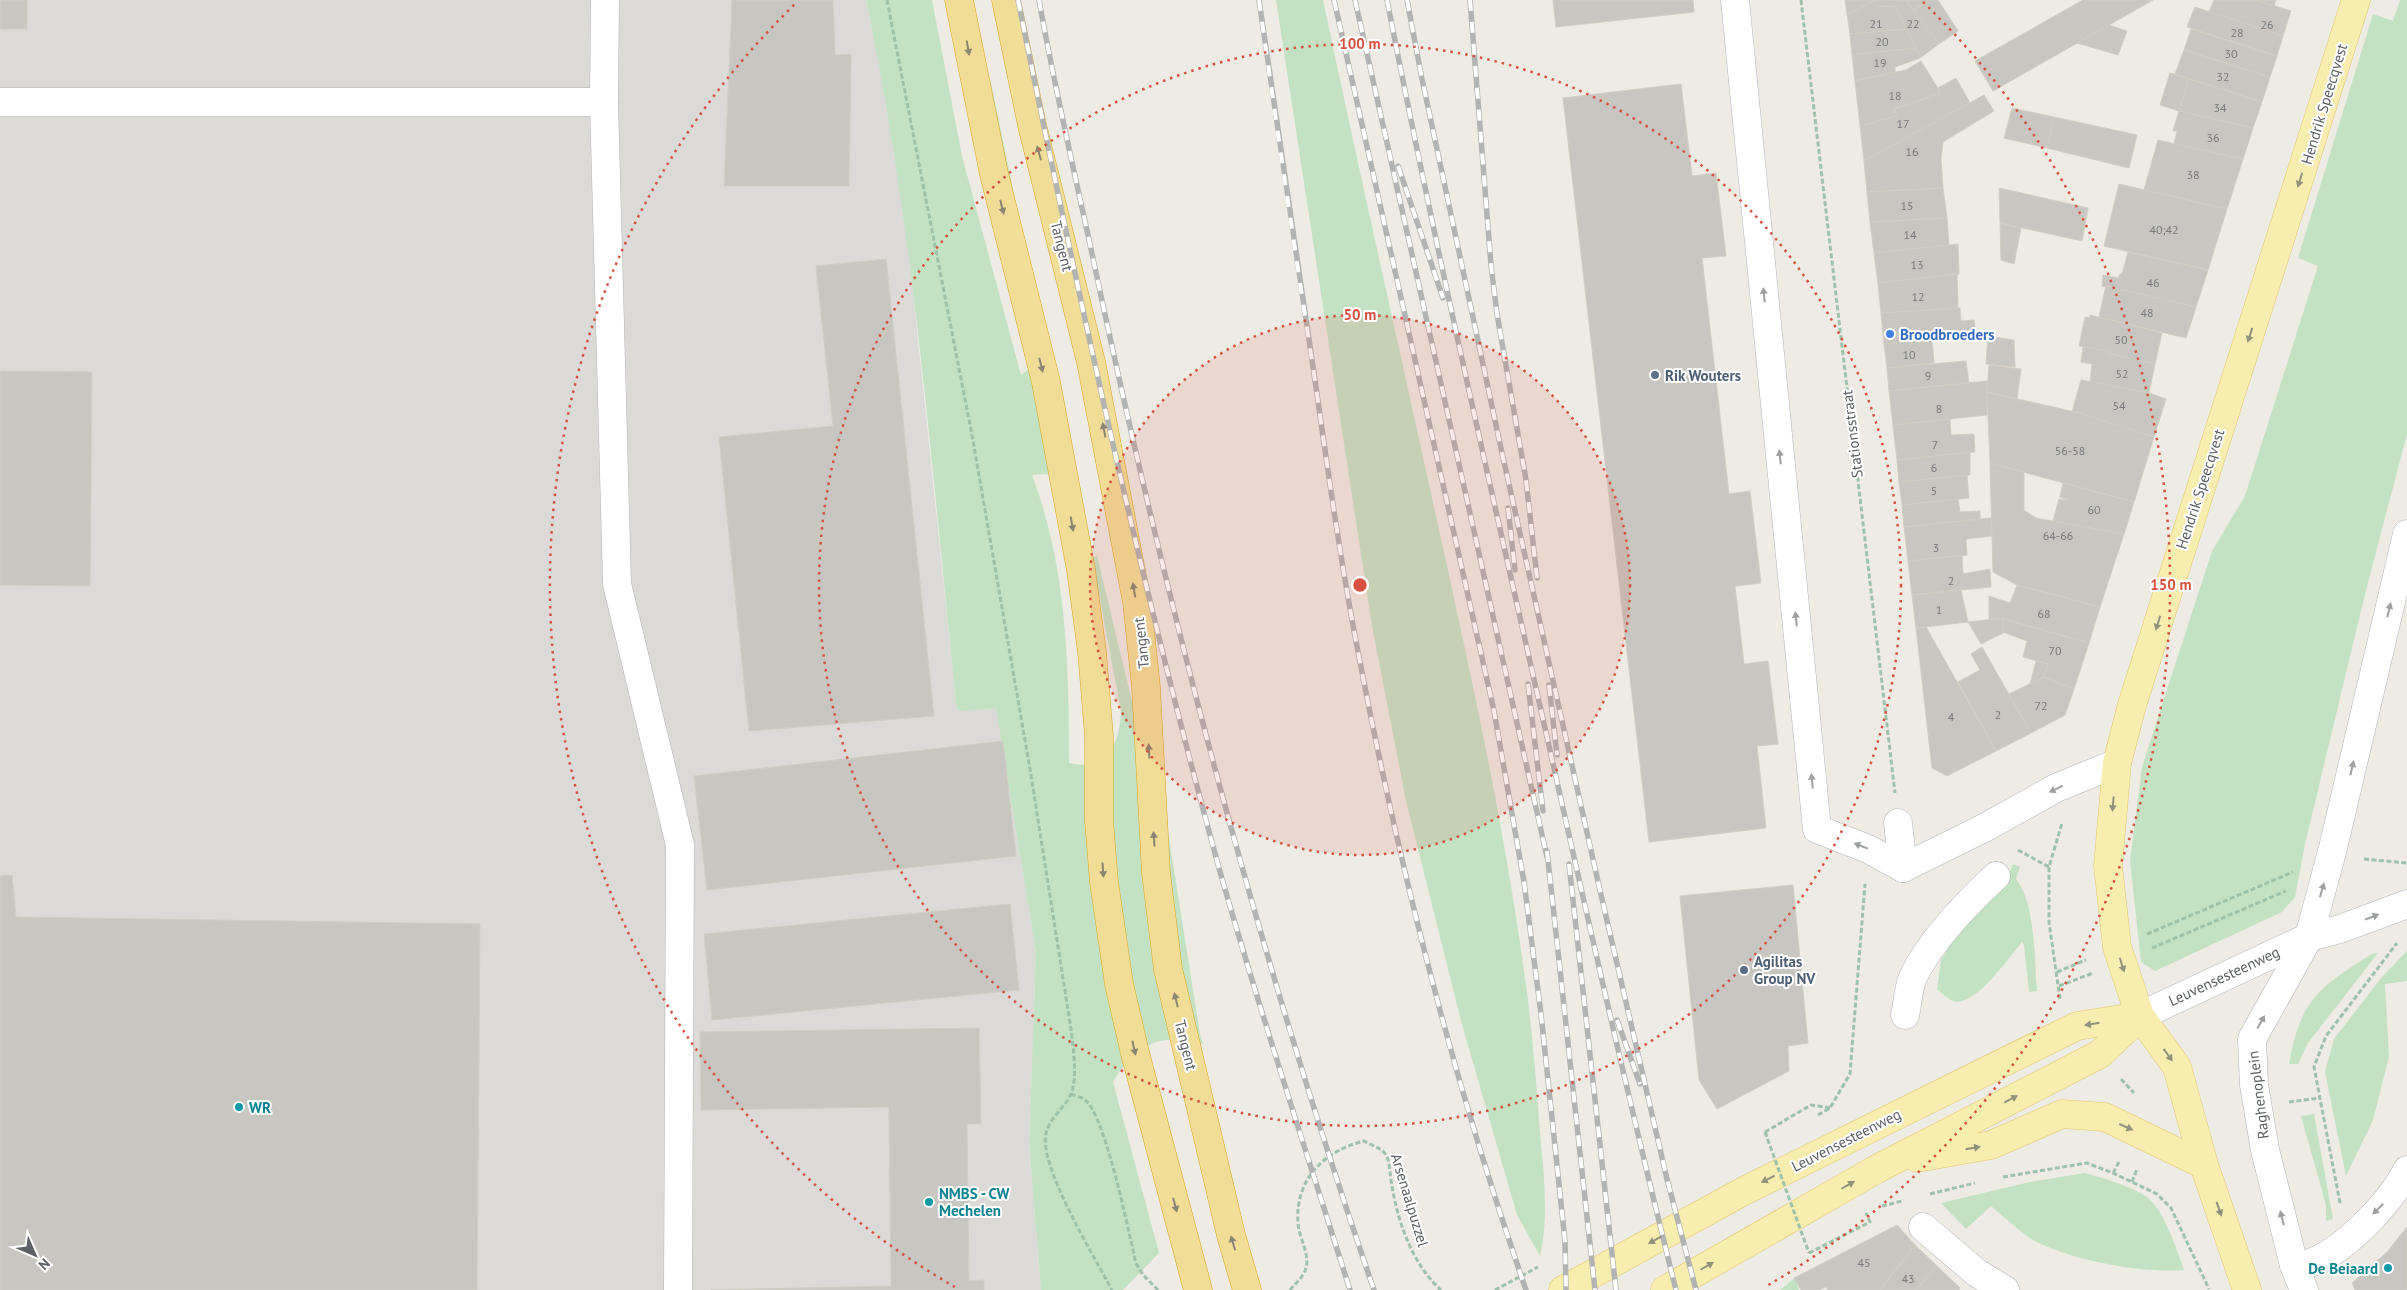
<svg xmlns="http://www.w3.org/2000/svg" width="2407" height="1290" font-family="'PT Sans',sans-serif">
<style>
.industrial{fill:#dcdad6}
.green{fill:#c3e2c4}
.building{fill:#c8c6c0;stroke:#d1cdc3}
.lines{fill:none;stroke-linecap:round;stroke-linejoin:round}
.minor-casing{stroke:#b1b4b8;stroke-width:29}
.major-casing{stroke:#e3c467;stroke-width:29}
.highway-casing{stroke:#daa317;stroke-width:29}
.path{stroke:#9cc2a9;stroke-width:3;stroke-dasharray:5 2.5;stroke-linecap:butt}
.minor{stroke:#fff;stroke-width:28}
.major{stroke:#f7edaf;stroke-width:28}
.highway{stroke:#f2dd96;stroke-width:28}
.rail-casing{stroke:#b2b3b3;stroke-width:5.5}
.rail{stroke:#fff;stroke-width:4;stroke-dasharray:11;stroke-linecap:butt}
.path-bridge{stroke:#9cc2a9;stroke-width:3;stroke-dasharray:5 2.5;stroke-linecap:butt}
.oneway{fill:#898572}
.oneway2{fill:#92917e}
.oneway3{fill:#9d9fa1}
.ring{fill:none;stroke:#d75040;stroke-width:2.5;stroke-dasharray:2.5 5}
.shop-dot{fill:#3f7fe0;stroke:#fff;stroke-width:2}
.service-dot{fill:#5c6f8a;stroke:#fff;stroke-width:2}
.culture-dot{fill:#0f9aa8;stroke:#fff;stroke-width:2}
.labels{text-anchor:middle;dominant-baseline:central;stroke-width:4;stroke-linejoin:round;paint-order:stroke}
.number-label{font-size:12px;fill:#77797a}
.street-label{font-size:15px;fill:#5c5f63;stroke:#fff}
.shop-label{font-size:15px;font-weight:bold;fill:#366cbe;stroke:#fff;text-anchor:start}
.service-label{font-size:15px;font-weight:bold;fill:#4e5e75;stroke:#fff;text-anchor:start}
.culture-label{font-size:15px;font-weight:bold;fill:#0d838f;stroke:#fff;text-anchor:start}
.centre{fill:#d75040;stroke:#fff;stroke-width:2.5}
.ring-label{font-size:15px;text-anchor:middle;font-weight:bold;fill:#d75040;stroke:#fff;stroke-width:4;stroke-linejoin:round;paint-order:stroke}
</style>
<rect width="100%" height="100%" fill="#edebe4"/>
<path class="industrial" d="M0,0H866L884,85L908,245L957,711L996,707L1036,953L1029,1144L1041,1290H0Z"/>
<g class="green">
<path d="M866,0H932L962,156L1021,375L1031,368L989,73L1055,393L1053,476L1045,474L1032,475C1067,567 1069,666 1069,763C1107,772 1120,743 1121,711L1092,557L1097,556L1138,726L1165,813L1200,1034L1203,1044C1163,1031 1133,1045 1113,1082L1159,1253L1123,1290H1041L1029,1144L1036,953L996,708L957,711C932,474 915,234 866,0Z"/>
<path d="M1276,0H1323C1361,180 1402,360 1441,539C1475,692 1508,845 1528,1000C1533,1045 1537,1089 1540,1134C1544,1174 1549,1217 1540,1256L1517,1215L1461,1021L1406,801L1372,626Z"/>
<path d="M2400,0H2407V434L2365,594L2305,844L2295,897L2282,912L2155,971L2141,962L2130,861L2142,767L2212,551L2245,496L2318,266L2298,258L2373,14L2393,21Z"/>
<path d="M2013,864L2020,867L2016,879C2036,904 2034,959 2037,991L2029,992L2024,945L2022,942C2009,957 1975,1008 1953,1001C1948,999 1942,993 1937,990L1941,960L1962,926L2006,881Z"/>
<path d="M2407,951V981L2385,984L2389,1057L2373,1120L2346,1176L2325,1072L2334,1039L2382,977Z"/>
<path d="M2378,953L2308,1043L2298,1064H2289C2301,999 2318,988 2372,954Z"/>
<path d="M2314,1114L2333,1219L2326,1221V1205L2301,1116Z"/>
<path d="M2085,1173C2105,1179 2129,1185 2147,1197C2164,1210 2177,1250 2184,1270C2145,1274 2060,1259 2027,1236C2015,1227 2003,1216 1991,1206L1966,1229L1941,1203L2030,1182Z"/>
<path d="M1795,1278L1799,1290H1780Z"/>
</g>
<g class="building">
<rect x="0" y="0" width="27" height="29"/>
<path d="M732,0H833L835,55L851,54L849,186H724Z"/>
<path d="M1553,0H1693L1694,12L1556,27Z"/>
<path d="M1845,0H1875L1847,14Z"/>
<path d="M1875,0L1878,6H1895L1907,29L1850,34L1847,14Z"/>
<path d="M1875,0H1906L1939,44L1920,58L1895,6H1878Z"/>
<path d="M1906,0H1930L1913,10Z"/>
<path d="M1930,0H1938L1958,31L1939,44L1913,10Z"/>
<path d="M2083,0H2153L1993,91L1975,61Z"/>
<path d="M2214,0H2255L2291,11L2283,36L2209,12Z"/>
<path d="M2255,0H2276L2274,6Z"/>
<path d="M2195,7L2283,36L2277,56L2187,27Z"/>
<path d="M2109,25L2127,31L2118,55L2077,43Z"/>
<path d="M1907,29L1916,48L1852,55L1850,34Z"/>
<path d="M2191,29L2277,56L2270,77L2184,50Z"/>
<path d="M1916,48L1920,58L1895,67V72L1855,81L1852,55Z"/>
<path d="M2184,50L2270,77L2262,102L2175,74Z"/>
<path d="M1921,61L1940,92L1922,100L1894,109L1897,116L1860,126L1855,81L1906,70Z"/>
<path d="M2170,73L2189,79L2179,111L2160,105Z"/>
<path d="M1956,78L1970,103L1864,161L1860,126L1897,116L1894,109L1922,100L1940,92L1938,88Z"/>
<path d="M2189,79L2262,102L2253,128L2179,111Z"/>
<path d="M1681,84L1692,176L1716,173L1726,256L1702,258L1729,494L1750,491L1761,583L1735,586L1744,664L1768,661L1778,744L1757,746L1766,828L1649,842L1563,98Z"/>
<path d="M1984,95L1994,111L1943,142L1941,159L1943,188L1867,192L1864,161Z"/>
<path d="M2012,108L2054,117L2047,148L2004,138Z"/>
<path d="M2179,111L2253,128L2243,159L2174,144L2177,131H2173Z"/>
<path d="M2054,117L2137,135L2129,168L2047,148Z"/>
<path d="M2158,140L2243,159L2227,209L2144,190Z"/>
<path d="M2119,184L2227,209L2208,270L2104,246Z"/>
<path d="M1943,188L1947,218L1870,222L1867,192Z"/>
<path d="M1999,188L2088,208L2082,241L2000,223Z"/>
<path d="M1947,218L1949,245L1874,253L1870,222Z"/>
<path d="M2000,223L2021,228L2014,264L2001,260Z"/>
<path d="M1958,244L1959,274L1878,283L1874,253Z"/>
<path d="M2128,252L2208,270L2196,307L2102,286L2103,275L2118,278L2120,274H2122Z"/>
<path d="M886,259L934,716L749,731L719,437L833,426L816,266Z"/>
<path d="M1957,274L1958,309L1881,313L1878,283Z"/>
<path d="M2106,286L2196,307L2186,338L2099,317Z"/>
<path d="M1960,308L1961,321L1974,320L1976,333L1884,344L1881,313Z"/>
<path d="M2090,315L2162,333L2155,364L2108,353L2109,351L2079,346L2085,317L2090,318Z"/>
<path d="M1988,336L2014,340L2015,367L1986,364Z"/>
<path d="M1932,339L1934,363L1887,368L1884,344Z"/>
<path d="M2083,347L2109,351L2108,353L2155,364L2149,393L2090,382L2092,364L2081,362Z"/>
<path d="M1966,361L1969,383L1889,391L1887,368Z"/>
<path d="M1989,365L2021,369L2017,399L1987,392Z"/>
<path d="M0,371L92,372L90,586L0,585Z"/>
<path d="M2081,380L2149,393L2166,399L2154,437L2072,412Z"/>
<path d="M1987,381V415L1893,425L1889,391Z"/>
<path d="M1987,392L2079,413L2154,437L2134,502L1990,463Z"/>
<path d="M1950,419L1951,435L1974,434L1975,452L1897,460L1893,425Z"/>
<path d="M1970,452V475L1899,482L1897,460Z"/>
<path d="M1990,463L2024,472V510L2036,518L2124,534L2100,607L2017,585L1993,572Z"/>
<path d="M1967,475L1969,498L1902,505L1899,482Z"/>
<path d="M2063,483L2134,502L2124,534L2053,521L2059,499L2069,500L2060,497Z"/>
<path d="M1958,499L1960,512L1980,511V519L1904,527L1902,505Z"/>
<path d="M1991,518L1992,536L1966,539L1967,555L1908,561L1904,527Z"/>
<path d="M1955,556H1962L1963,574L1990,569L1991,587L1912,595L1908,561Z"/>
<path d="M2017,585L2100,607L2089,643L2003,619L1989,620V596L2010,603Z"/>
<path d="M1961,590L1968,622L1916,628L1912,595Z"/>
<path d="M1995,619H2003V632H2005L1981,644L1968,622Z"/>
<path d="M2003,619L2089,643L2074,689L2044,677L2048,664L2023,657L2027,641L2003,632Z"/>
<path d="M1926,627L1996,751L1947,776L1932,768L1916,628Z"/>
<path d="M1982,647L2031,733L1996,751L1958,682L1980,670L1971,654Z"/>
<path d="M2036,661L2048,664L2044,677L2030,684Z"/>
<path d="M2044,677L2074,689L2065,715L2031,733L2009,694Z"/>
<path d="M1003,741L1016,856L707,890L694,776Z"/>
<path d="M12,875L16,917L480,924L477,1290H0V876Z"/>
<path d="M1793,885L1808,1043L1788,1046L1789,1071L1717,1109L1699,1080L1680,896Z"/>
<path d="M1010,904L1019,990L712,1020L704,934Z"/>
<path d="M979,1028L981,1124H967L969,1281L984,1280V1290H711L891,1286L889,1107L701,1110L700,1032Z"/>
<path d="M1897,1225L1915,1245L1880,1290H1828L1826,1287L1819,1290H1801L1794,1278Z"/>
<path d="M2407,1227V1290H2355L2352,1283L2387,1252Z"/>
<path d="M1915,1245L1937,1266L1916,1290H1880Z"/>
<path d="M1937,1266L1960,1288L1959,1290H1916Z"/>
</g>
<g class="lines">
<g class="minor-casing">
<g id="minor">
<path d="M605,0L604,102L617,584L680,845L678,1290"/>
<path d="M1735,0L1817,829L1868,849L1903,868"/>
<path d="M0,102H604"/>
<path d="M1898,823L1903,868"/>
<path d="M1903,868L1986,827L2056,788L2117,763"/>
<path d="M1905,1015C1908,1003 1908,988 1913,977C1930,941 1967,903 1996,876"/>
<path d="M2140,1016L2309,937L2340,929L2407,904"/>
<path d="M1923,1227L1977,1273L2005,1290"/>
<path d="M2294,1265C2300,1265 2308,1264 2313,1262C2347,1248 2391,1202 2407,1170"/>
<path d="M2304,1290L2294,1265L2265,1150L2254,1085L2252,1039L2309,937L2333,848L2407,534"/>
</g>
</g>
<g class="major-casing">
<g id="major">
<path d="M1917,1158L1991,1145L2062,1114L2105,1117L2204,1165"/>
<path d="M1563,1290L1744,1191L2077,1026L2140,1016"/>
<path d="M1665,1290L1875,1170L2100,1054L2140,1016"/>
<path d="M2247,1290L2204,1165L2177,1067L2140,1016L2117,947L2108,866L2117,763L2132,705L2356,0"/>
</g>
</g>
<g class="highway-casing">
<g id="highway">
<path d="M959,0L994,174L1046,382L1081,570L1092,652L1099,736V821L1104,882L1119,984L1135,1053L1198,1290"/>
<path d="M1006,0L1032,125L1091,362L1137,602L1146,687L1156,873L1168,969L1231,1235L1247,1290"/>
</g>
</g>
<g class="path">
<path d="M887,0L972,435L1030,769L1071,1029C1073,1048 1078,1077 1071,1094C1065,1108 1050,1117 1046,1133C1038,1165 1095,1258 1112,1290"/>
<path d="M1801,0L1895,793"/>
<path d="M2018,850L2049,867"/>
<path d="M2364,859L2407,863"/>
<path d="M2147,934L2293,872"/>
<path d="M2152,948L2286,891"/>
<path d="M2057,972L2086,960"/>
<path d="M2059,986L2093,973"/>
<path d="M2060,999L2049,922V867L2062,823"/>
<path d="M2121,1079L2134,1093"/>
<path d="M1071,1094C1075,1096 1082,1097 1085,1100C1105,1114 1129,1234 1136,1263L1143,1275L1158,1290"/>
<path d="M2289,1102L2320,1098"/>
<path d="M1818,1115L1830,1108L1850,1074L1865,884"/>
<path d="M1765,1132L1811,1105L1830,1108"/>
<path d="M2113,1173L2120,1160"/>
<path d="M2003,1177L2087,1163L2113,1173L2157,1194L2171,1208L2209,1289"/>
<path d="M2132,1182L2137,1169"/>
<path d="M1930,1194L1975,1183"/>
<path d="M2340,1203L2314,1067L2326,1036L2397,943"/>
<path d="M1882,1206L1902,1201"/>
<path d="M1809,1253L1870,1222L1866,1213"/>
<path d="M1290,1290C1295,1284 1304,1276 1306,1268C1310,1254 1299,1238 1298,1223C1295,1179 1324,1151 1364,1141L1382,1150L1387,1156C1390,1166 1390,1176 1392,1186C1398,1223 1413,1265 1441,1290"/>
<path d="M1495,1290L1538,1267"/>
</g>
<use href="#minor" class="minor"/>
<use href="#major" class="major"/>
<use href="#highway" class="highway"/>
<g class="rail-casing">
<g id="rail">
<path d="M1018,0C1077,291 1140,581 1219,868C1259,1010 1306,1150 1350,1290"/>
<path d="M1039,0C1054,84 1073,166 1091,249C1165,601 1257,950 1374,1290"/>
<path d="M1259,0C1277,129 1296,258 1316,387C1329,479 1342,571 1360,662C1401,875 1455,1086 1526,1290"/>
<path d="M1334,0L1494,711L1524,882L1541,1014L1565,1241L1566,1290"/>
<path d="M1355,0L1547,857"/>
<path d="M1387,0C1432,231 1484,459 1536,688C1581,889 1626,1090 1676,1290"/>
<path d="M1407,0L1422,79L1502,453L1599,886L1667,1179L1696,1290"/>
<path d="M1470,0L1491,265L1497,314L1526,480L1537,578"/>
<path d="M1398,166L1443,298"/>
<path d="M1508,508L1515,570"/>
<path d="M1528,684L1543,811"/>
<path d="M1549,685L1557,755"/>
<path d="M1547,851L1595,1290"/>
<path d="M1569,864L1616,1290"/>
<path d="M1617,1020L1640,1084"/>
</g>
</g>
<use href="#rail" class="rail"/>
<path class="path-bridge" d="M1765,1132L1809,1253"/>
</g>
<defs><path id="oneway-solid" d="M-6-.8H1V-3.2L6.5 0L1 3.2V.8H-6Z" transform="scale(1.25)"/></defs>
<g class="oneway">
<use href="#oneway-solid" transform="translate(968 48) rotate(80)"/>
<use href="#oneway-solid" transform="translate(1039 153) rotate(-105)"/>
<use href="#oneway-solid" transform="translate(1002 207) rotate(76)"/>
<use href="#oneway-solid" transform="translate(1041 365) rotate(76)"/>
<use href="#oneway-solid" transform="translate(1104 430) rotate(-101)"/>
<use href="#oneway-solid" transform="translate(1072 524) rotate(80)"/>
<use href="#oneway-solid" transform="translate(1134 590) rotate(-100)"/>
<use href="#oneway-solid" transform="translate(1149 751) rotate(-93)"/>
<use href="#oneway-solid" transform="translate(1154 839) rotate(-94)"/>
<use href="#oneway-solid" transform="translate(1103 870) rotate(86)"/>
<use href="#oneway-solid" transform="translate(1176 1000) rotate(-104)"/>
<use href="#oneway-solid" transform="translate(1134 1048) rotate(77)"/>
<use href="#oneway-solid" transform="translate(1175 1205) rotate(75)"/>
<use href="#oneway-solid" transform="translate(1233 1243) rotate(-107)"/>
</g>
<g class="oneway2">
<use href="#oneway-solid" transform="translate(2300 180) rotate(107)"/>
<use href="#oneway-solid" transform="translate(2250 335) rotate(108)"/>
<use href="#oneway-solid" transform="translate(2158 623) rotate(107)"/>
<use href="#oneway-solid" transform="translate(2113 804) rotate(95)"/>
<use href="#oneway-solid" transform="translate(2122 965) rotate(73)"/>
<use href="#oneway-solid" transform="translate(2092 1024) rotate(171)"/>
<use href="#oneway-solid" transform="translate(2168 1055) rotate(54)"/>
<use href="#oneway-solid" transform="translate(2011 1099) rotate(-28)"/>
<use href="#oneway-solid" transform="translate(2126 1127) rotate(24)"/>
<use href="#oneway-solid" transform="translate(1973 1148) rotate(-10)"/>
<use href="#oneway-solid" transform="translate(1768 1179) rotate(153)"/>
<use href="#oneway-solid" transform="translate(1848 1185) rotate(-30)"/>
<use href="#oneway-solid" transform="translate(2219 1209) rotate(71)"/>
<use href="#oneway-solid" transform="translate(1655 1240) rotate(151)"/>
<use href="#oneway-solid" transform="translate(1707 1266) rotate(-30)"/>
</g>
<g class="oneway3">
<use href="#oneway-solid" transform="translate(1764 295) rotate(-96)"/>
<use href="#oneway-solid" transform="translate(1780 457) rotate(-96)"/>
<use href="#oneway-solid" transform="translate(2389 610) rotate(-77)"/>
<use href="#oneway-solid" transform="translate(1796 619) rotate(-96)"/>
<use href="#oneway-solid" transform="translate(2352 768) rotate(-77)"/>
<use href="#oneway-solid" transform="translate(1812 781) rotate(-96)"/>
<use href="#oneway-solid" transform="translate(2056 789) rotate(154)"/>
<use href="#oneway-solid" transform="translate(1861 846) rotate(-159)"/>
<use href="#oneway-solid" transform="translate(2322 890) rotate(-74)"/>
<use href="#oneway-solid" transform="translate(2372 917) rotate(-21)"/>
<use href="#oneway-solid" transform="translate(2261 1022) rotate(-61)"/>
<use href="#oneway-solid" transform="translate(2378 1209) rotate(135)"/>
<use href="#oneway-solid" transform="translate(2282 1218) rotate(-104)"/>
</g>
<circle cx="1360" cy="585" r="270" fill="#d75040" fill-opacity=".12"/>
<g class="ring">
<circle cx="1360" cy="585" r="270"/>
<circle cx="1360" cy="585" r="541"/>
<path d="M955 1287A811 811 0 0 1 797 2M1923 2A811 811 0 0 1 1765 1287"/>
</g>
<circle class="shop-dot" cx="1890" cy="334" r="5"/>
<g class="service-dot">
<circle cx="1655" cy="375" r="5"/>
<circle cx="1744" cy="970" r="5"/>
</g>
<g class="culture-dot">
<circle cx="239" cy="1107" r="5"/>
<circle cx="929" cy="1202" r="5"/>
<circle cx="2388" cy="1268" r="5"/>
</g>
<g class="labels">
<g class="number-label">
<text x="1876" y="23">21</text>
<text x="1913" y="23">22</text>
<text x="2267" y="24">26</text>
<text x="2237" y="32">28</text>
<text x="1882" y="41">20</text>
<text x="2231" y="53">30</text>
<text x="1880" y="62">19</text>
<text x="2223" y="76">32</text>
<text x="1895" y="95">18</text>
<text x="2220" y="107">34</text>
<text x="1903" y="123">17</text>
<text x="2213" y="137">36</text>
<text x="1912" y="151">16</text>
<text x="2193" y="174">38</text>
<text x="1907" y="205">15</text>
<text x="2164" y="229">40;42</text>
<text x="1910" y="234">14</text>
<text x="1917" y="264">13</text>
<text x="2153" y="282">46</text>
<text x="1918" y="296">12</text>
<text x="2147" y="312">48</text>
<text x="2121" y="339">50</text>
<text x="1909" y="354">10</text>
<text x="2122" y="373">52</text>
<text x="1928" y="375">9</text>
<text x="2119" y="405">54</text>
<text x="1939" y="408">8</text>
<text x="1935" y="444">7</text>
<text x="2070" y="450">56-58</text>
<text x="1934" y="467">6</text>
<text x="1934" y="490">5</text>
<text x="2094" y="509">60</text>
<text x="2058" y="535">64-66</text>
<text x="1936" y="547">3</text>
<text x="1951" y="580">2</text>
<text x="1939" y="609">1</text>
<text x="2044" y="613">68</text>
<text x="2055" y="650">70</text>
<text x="2041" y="705">72</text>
<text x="1998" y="714">2</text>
<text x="1951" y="716">4</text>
<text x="1864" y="1262">45</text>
<text x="1908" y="1278">43</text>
</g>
<g class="street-label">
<text transform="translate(2324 104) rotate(-73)">Hendrik Speecqvest</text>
<text transform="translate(1062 246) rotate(76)">Tangent</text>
<text transform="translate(1852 434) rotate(-97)">Stationsstraat</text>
<text transform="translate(2200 489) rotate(-72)">Hendrik Speecqvest</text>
<text transform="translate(1141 643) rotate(-96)">Tangent</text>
<text transform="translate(2224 976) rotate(-25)">Leuvensesteenweg</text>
<text transform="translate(1186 1045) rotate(76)">Tangent</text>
<text transform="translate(2258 1095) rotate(-97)">Raghenoplein</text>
<text transform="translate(1846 1140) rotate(-27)">Leuvensesteenweg</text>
<text transform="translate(1410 1200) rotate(73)">Arsenaalpuzzel</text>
</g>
<g class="shop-label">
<text x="1900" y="334">Broodbroeders</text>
</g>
<g class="service-label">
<text x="1665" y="375">Rik Wouters</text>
<text x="1754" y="961">Agilitas<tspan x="1754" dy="17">Group NV</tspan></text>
</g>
<g class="culture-label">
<text x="249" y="1107">WR</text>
<text x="939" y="1193">NMBS - CW<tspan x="939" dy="17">Mechelen</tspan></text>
<text x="2378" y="1268" text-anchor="end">De Beiaard</text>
</g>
</g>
<circle cx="1360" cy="585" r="8" class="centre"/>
<g class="ring-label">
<text x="1360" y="49">100 m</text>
<text x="1360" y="320">50 m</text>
<text x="2171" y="590">150 m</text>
</g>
<g transform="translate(35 1255) rotate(135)" stroke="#ffffff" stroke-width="4" paint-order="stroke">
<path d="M0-4L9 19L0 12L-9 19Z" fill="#5c5f63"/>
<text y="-8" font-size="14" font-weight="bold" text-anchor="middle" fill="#5c5f63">N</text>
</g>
</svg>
